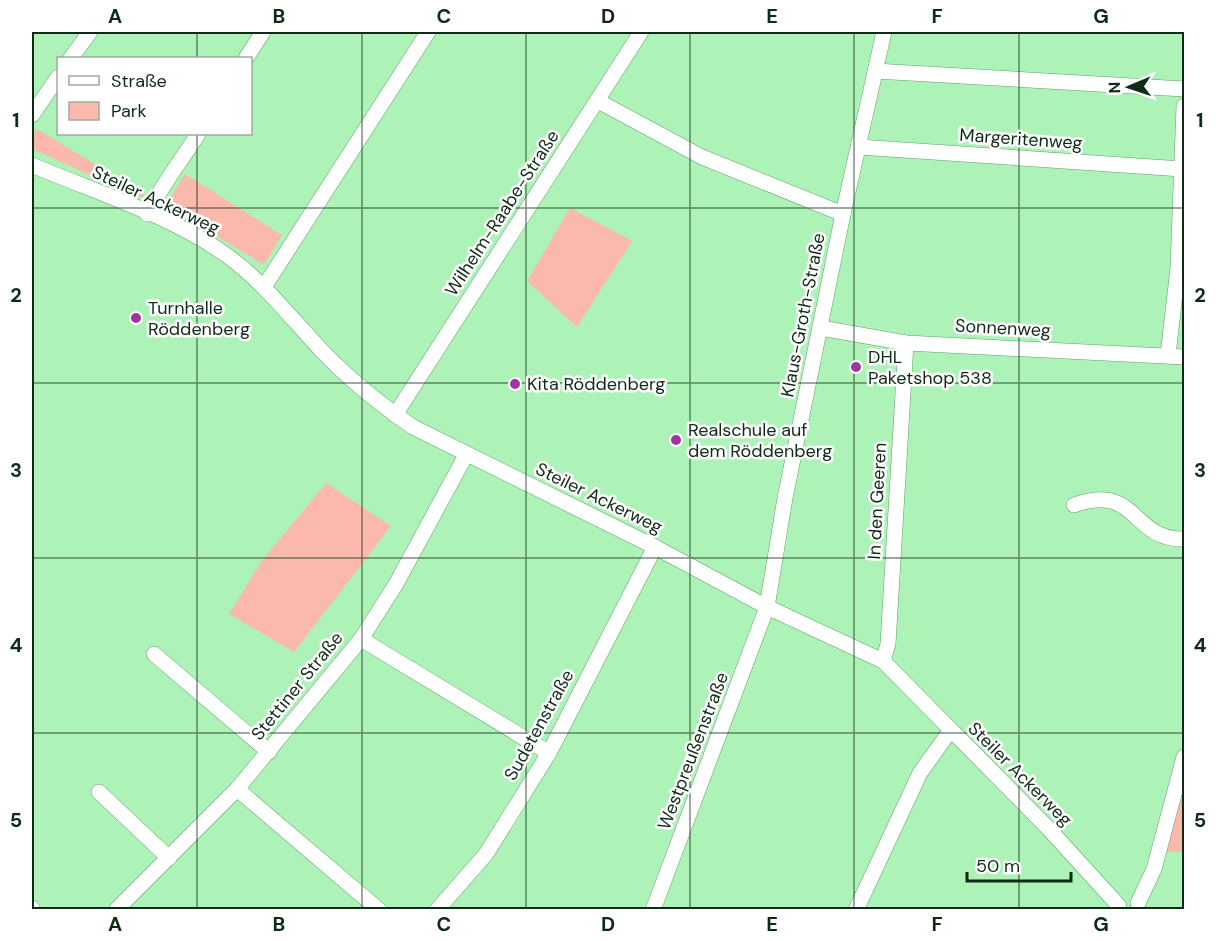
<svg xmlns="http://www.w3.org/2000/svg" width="1216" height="941" font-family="'DM Sans',sans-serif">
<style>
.green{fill:#fbb8ad}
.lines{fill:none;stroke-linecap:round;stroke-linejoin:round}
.minor-casing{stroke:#5ea16a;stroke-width:16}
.minor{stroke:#fff;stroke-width:15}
.grid{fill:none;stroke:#0e2b15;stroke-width:1.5;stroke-opacity:0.55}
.poi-dot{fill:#9e379b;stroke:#fff;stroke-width:2}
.labels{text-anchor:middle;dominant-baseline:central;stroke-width:5;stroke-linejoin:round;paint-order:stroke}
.street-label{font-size:18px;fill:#0e2b15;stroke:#fff}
.poi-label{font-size:18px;fill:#0e2b15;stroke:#fff;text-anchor:start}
.neatline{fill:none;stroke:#0e2b15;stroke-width:2}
.grid-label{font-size:20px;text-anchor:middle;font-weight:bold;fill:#0e2b15}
</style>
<rect width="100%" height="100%" fill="#adf3b8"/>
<g class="green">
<path d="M37,129L145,195L139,197L32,149V137Z"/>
<path d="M185,174L282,235L264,265L166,205Z"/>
<path d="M570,208L632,241L577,327L527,281Z"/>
<path d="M326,483L391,526L294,652L229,614L261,562Z"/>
<path d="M1184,775V852H1164Z"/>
</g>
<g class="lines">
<g class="minor-casing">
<g id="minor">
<path d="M71,58L90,32"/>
<path d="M246,58L263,32"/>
<path d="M875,71L1184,89"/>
<path d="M598,101L702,157L843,214"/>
<path d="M32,115L58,77"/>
<path d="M859,147L1182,169"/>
<path d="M32,165C97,193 171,215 229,257C265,284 292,319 322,351C349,379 381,405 413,427L655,547L767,607L883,661L1048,828L1119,906"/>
<path d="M147,214C162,185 181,161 198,134"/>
<path d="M264,287L428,32"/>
<path d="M821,328L906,343L1184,357"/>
<path d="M1168,355L1178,268L1184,106"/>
<path d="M395,415L641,32"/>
<path d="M1074,505C1138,482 1130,540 1184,539"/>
<path d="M361,639L549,753"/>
<path d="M154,654L269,752"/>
<path d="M883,661L888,644L906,343"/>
<path d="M237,789L379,910"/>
<path d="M99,792L169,858"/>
<path d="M1138,903L1154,869L1184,757"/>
<path d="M32,908L33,910"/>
<path d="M116,910L237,789L361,639L396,584L466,455"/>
<path d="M437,910L486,854L549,753L655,547"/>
<path d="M653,910L767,607L785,498L843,214L884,32"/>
<path d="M856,910L920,773L950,731"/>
</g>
</g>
<use href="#minor" class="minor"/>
</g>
<path class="grid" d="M197,32V58M362,32V910M526,32V910M690,32V910M854,32V910M1019,32V910M197,134V910M32,208H1184M32,383H1184M32,558H1184M32,733H1184"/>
<g class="poi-dot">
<circle cx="136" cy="318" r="6"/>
<circle cx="856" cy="367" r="6"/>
<circle cx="515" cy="384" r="6"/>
<circle cx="676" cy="440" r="6"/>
</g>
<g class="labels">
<g class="street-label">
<text transform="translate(1021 139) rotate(4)">Margeritenweg</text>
<text transform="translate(156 200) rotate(25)">Steiler Ackerweg</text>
<text transform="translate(502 213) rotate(-57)">Wilhelm-Raabe-Straße</text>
<text transform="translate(803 315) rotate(-79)">Klaus-Groth-Straße</text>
<text transform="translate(1003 328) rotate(3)">Sonnenweg</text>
<text transform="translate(599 498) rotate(26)">Steiler Ackerweg</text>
<text transform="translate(877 501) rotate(-87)">In den Geeren</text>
<text transform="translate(297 686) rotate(-51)">Stettiner Straße</text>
<text transform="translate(539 725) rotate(-61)">Sudetenstraße</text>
<text transform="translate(693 751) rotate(-69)">Westpreußenstraße</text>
<text transform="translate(1020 774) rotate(45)">Steiler Ackerweg</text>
</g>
<g class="poi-label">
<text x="148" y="308">Turnhalle<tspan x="148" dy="21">Röddenberg</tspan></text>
<text x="868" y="357">DHL<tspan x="868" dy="21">Paketshop 538</tspan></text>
<text x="527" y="384">Kita Röddenberg</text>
<text x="688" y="430">Realschule auf<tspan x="688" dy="21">dem Röddenberg</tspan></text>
</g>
</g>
<rect width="1216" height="941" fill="none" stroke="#ffffff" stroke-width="66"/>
<rect x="57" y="57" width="195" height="78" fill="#ffffff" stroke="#9faaa1" stroke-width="1.5"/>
<rect x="69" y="76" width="30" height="9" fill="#ffffff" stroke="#9faaa1" stroke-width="1.5"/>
<text x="111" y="87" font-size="18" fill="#0e2b15">Straße</text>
<rect x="69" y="102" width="30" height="18" fill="#fbb8ad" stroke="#9faaa1" stroke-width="1.5"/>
<text x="111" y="117" font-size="18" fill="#0e2b15">Park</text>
<g transform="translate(1129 87) rotate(268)" stroke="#ffffff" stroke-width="4.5" paint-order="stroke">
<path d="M0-4.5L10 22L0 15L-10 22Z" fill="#0e2b15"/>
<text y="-9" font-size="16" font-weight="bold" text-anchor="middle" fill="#0e2b15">N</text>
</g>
<path d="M967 872v9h104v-9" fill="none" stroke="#0e2b15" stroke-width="3"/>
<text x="976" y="872" font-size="18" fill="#0e2b15" stroke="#ffffff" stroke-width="4.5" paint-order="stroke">50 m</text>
<rect x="33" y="33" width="1150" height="875" class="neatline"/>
<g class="grid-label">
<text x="115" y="23">A</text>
<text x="279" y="23">B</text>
<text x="444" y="23">C</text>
<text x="608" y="23">D</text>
<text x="772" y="23">E</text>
<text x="937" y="23">F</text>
<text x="1101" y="23">G</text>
<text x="16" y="127">1</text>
<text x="1200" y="127">1</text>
<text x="16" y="302">2</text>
<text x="1200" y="302">2</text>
<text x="16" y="477">3</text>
<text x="1200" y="477">3</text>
<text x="16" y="652">4</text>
<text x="1200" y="652">4</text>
<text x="16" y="827">5</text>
<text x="1200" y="827">5</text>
<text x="115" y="931">A</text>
<text x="279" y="931">B</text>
<text x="444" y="931">C</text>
<text x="608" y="931">D</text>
<text x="772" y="931">E</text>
<text x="937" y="931">F</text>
<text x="1101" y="931">G</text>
</g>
</svg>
